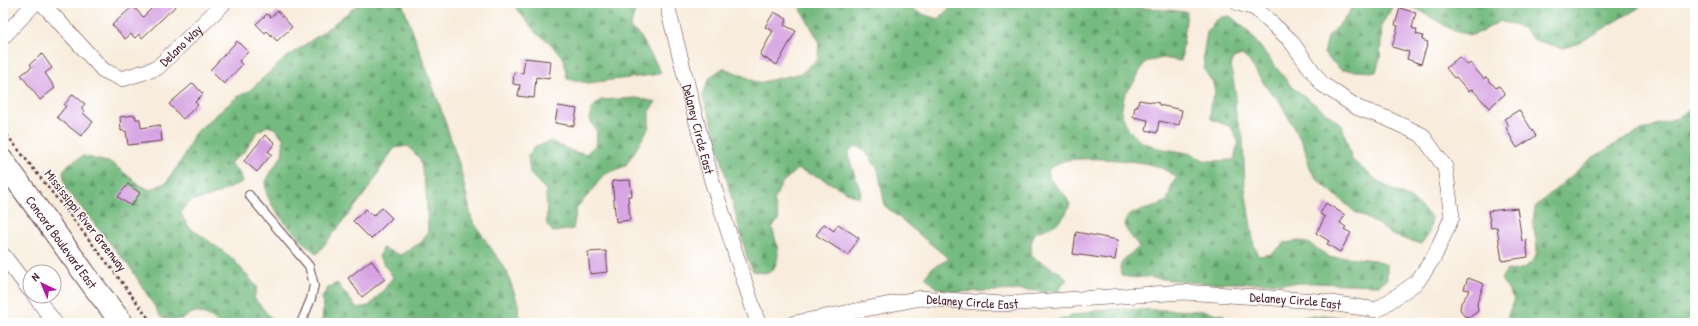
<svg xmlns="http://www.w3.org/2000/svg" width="1698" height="326" font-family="'Patrick Hand',sans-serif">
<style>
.forest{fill:url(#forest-firs);stroke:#5f6d56}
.building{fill:#d5a3e2}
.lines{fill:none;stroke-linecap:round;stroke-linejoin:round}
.lane-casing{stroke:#643e46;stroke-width:10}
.street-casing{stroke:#643e46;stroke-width:16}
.primary-casing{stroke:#643e46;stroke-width:24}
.path{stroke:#643e46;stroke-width:2.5;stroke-dasharray:3 3;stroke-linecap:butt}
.lane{stroke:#fff;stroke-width:8}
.street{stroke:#fff;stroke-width:15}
.primary{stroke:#fff;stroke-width:22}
.labels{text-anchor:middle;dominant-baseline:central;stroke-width:3;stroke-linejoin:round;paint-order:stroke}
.street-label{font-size:13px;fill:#4a1f2b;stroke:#fff}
</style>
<defs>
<pattern id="forest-firs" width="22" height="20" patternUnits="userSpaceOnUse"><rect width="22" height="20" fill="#74bb80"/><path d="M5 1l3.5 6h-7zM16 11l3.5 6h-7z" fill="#619769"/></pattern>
</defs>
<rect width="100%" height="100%" fill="#fff"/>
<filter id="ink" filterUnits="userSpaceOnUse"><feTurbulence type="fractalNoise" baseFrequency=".025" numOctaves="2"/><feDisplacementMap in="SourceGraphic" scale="8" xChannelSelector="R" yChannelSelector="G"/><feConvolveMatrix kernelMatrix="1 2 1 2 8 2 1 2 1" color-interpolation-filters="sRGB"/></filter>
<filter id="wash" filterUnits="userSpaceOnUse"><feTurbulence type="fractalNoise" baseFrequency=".012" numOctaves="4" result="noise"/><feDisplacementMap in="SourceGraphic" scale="16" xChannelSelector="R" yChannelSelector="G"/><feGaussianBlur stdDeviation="0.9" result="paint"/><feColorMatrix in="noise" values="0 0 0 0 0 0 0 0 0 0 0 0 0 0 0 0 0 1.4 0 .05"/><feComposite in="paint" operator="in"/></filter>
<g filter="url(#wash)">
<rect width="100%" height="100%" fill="#f8ecdc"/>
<g class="forest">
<path d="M360,3H402L440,106L460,167L472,220L507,272L518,304L519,323C497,323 475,325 454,323C436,322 430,315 411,323H322L323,309L322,297L328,288L337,283L357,308L369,306L383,291L393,277L379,257L382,248L400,255L422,242L428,231L426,191L420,159L408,146L395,148C384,161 378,175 368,189C352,212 334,232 317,254C302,242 260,202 266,182C270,172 278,163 282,155C283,150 283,144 284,139L274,128L267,126L257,132L245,151L230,163L239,172L242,182L210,197L193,200L184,207L181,214L189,227L231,257L257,287L254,298L275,323H219L205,314L194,312L184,318L171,321L161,317L132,270L66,189L63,171L69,164L83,156L112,163L138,184L150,190L167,182L184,156L194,134L237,97L249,91L283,60L322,33Z"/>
<path d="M512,3H637L630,29L639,34L661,72L653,75L588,83L567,79L564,59L549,42L537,34Z"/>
<path d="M797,3H904L919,13L938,19L955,3H1069L1075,4L1093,3L1187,12L1181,61L1163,58L1145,62L1134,82L1125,93L1121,112L1128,129L1140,141L1158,148L1188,153L1207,161L1234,160L1238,141L1231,127L1211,119L1210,105L1215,93L1213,83L1205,71L1203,56L1207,32L1215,21L1222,17L1230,16L1247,30L1291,86L1342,125L1352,160L1380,183L1412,199L1432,218L1429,233L1421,244L1392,235L1379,225L1355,212L1317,179L1310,169L1304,146L1279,100L1269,91L1249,61L1242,55L1233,58L1231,68L1236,96L1235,107L1237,120L1243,137L1245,190L1254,245L1259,256L1272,254L1284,243L1300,241L1310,244L1331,258L1346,257L1374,260L1387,265V279L1379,285L1316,283H1199L1145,277L1135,278L1122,276C1115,260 1130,256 1139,247C1134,238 1126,233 1124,224L1129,214L1154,207L1167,201L1173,182L1177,178C1172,173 1165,170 1159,167C1144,160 1079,156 1064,161C1058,162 1053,167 1048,170V177L1064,194L1070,204C1065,221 1053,228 1035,232L1031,243L1032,257L1061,273L1067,280L1057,292L1025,290L957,292L937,288L925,277L932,268L949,259L885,206L878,169L865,151L857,146L849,151L850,161L861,193L858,198L819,177L797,169L782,183L774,200L779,220L772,227C776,243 783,256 772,271L764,273L753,271L747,258L711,119L702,96L710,77L723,68L740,74L758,83L802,73L818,59L819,41Z"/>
<path d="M1355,3H1395L1382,24L1380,58L1376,72L1341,70L1324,54L1328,37L1346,17Z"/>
<path d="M1402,3H1647L1579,43L1563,48L1534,40L1522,28L1500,21L1481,32L1471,35L1454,31L1419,10Z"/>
<path d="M637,98L656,102L649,111V127L638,146L625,166L603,175L592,191L577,207L573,229L553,232L547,225L546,190L530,174L528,156L534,148L550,141L574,152L586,154L596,145L597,132L590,120L591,110L600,100Z"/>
<path d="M1695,106V323H1505L1514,299L1501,279L1507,270C1515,271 1518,270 1525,267C1545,257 1534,239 1533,223C1533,218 1535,212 1535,207L1592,158L1627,137L1658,124L1677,118Z"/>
<path d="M1120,309L1205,311L1224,315L1223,323H1055L1057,320L1095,310Z"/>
<path d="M1323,315L1339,317L1354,323H1277L1281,318Z"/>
</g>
<g id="blocks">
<g class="building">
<path d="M157,3H179L142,38L139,34L135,38L131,34L125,39L112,25L133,6L143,17Z"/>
<path d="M1400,8L1416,13L1412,28L1417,30L1416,34L1423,36L1422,40L1428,42L1421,64L1407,59L1409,52L1392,47L1398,26L1395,25Z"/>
<path d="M278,11L292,27L277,41L267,31L265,33L256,24L267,14L271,17Z"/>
<path d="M774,12L787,19L784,25L796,31L777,65L760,55L773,31L765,27Z"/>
<path d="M237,41L248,52L239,61L242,65L224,84L210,70Z"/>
<path d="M42,54L52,68L45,73L55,88L40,100L21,75L32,67L30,64Z"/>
<path d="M1459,57L1468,65L1470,63L1484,79L1486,77L1496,88L1499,86L1505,94L1489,108L1472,89L1469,92L1456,77L1454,78L1446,68Z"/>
<path d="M525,58L551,61L549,79L536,77L534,98L518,96L520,85L513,84L514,72L523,73Z"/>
<path d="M193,83L203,94L195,102L198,105L183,119L169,104Z"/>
<path d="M73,94L85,104L81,108L85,111L83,113L93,122L81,136L57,117L66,106L64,105Z"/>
<path d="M1139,100L1159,103V105L1182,110L1179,125L1159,121L1157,133L1146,130L1148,120L1133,117L1135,107H1137Z"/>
<path d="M558,106L577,109L574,126L555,123Z"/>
<path d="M1519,110L1536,136L1517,148L1508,132L1506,127L1509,126L1504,119Z"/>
<path d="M135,115L136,119H140L141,128L160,125L162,141L128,145L126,131H121L120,117Z"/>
<path d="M265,135L275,143L268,152L272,154L257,172L244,161Z"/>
<path d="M630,180L632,196H628L630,220L616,222L612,181Z"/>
<path d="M128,184L140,193L131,206L118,197Z"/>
<path d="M1326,203L1345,215L1340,223L1346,227L1344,229L1351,233L1340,252L1327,244L1329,241L1316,233L1325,217L1320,214Z"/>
<path d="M382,208L392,218L371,239L353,221L366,209L373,216Z"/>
<path d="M1517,208L1522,241L1526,240L1528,257L1502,261L1497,227L1491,228L1488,211Z"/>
<path d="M824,224L834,231L838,224L859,238L848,255L816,235Z"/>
<path d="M1076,232L1118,240L1115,260L1073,254Z"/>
<path d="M606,251L608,272L590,274L588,252Z"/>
<path d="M371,260L385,279L362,297L348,278Z"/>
<path d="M1468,278L1484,284L1477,303L1478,311L1470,317L1464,316L1460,309L1461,303L1470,290L1464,289Z"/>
</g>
</g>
</g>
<g filter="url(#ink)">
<use href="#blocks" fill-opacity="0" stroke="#643e46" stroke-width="1"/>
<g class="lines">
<g class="lane-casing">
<path id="lane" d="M249,195L309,266L314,285L311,299L301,323"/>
</g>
<g class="street-casing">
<g id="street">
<path id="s1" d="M42,3L103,70L122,79L157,68L224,3"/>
<path id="s2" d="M669,3V13L711,178L758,323"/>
<path d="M3,37L35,3"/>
<path d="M3,255L30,290"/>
<path d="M35,296L55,323"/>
<path id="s3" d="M795,323L921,298L1002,304L1183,292L1317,301L1377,310L1417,282L1434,257L1452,217L1445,167L1422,135L1386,118L1358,108L1322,84L1290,40L1255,8L1238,3"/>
</g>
</g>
<g class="primary-casing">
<g id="primary">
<path id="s4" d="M3,161L95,288L122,323"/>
</g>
</g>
<path class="path" d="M3,130L112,269L152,323"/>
<use href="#lane" class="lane"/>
<use href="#street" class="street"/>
<use href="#primary" class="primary"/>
</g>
</g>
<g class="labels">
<g class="street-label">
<text stroke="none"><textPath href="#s1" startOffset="181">Delano Way</textPath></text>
<text stroke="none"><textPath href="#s2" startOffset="130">Delaney Circle East</textPath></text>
<text transform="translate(86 220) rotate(52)">Mississippi River Greenway</text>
<text stroke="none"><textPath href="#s4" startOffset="100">Concord Boulevard East</textPath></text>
<text stroke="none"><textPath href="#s3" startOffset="180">Delaney Circle East</textPath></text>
<text stroke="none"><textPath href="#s3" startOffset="504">Delaney Circle East</textPath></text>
</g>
</g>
<rect width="1698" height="326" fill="none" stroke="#fff" stroke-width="16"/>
<g transform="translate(42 284) rotate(316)"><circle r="19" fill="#ffffff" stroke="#b7a5aa"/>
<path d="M0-3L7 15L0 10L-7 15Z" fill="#b5179e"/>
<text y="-6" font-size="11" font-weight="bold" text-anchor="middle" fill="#4a1f2b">N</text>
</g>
</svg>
